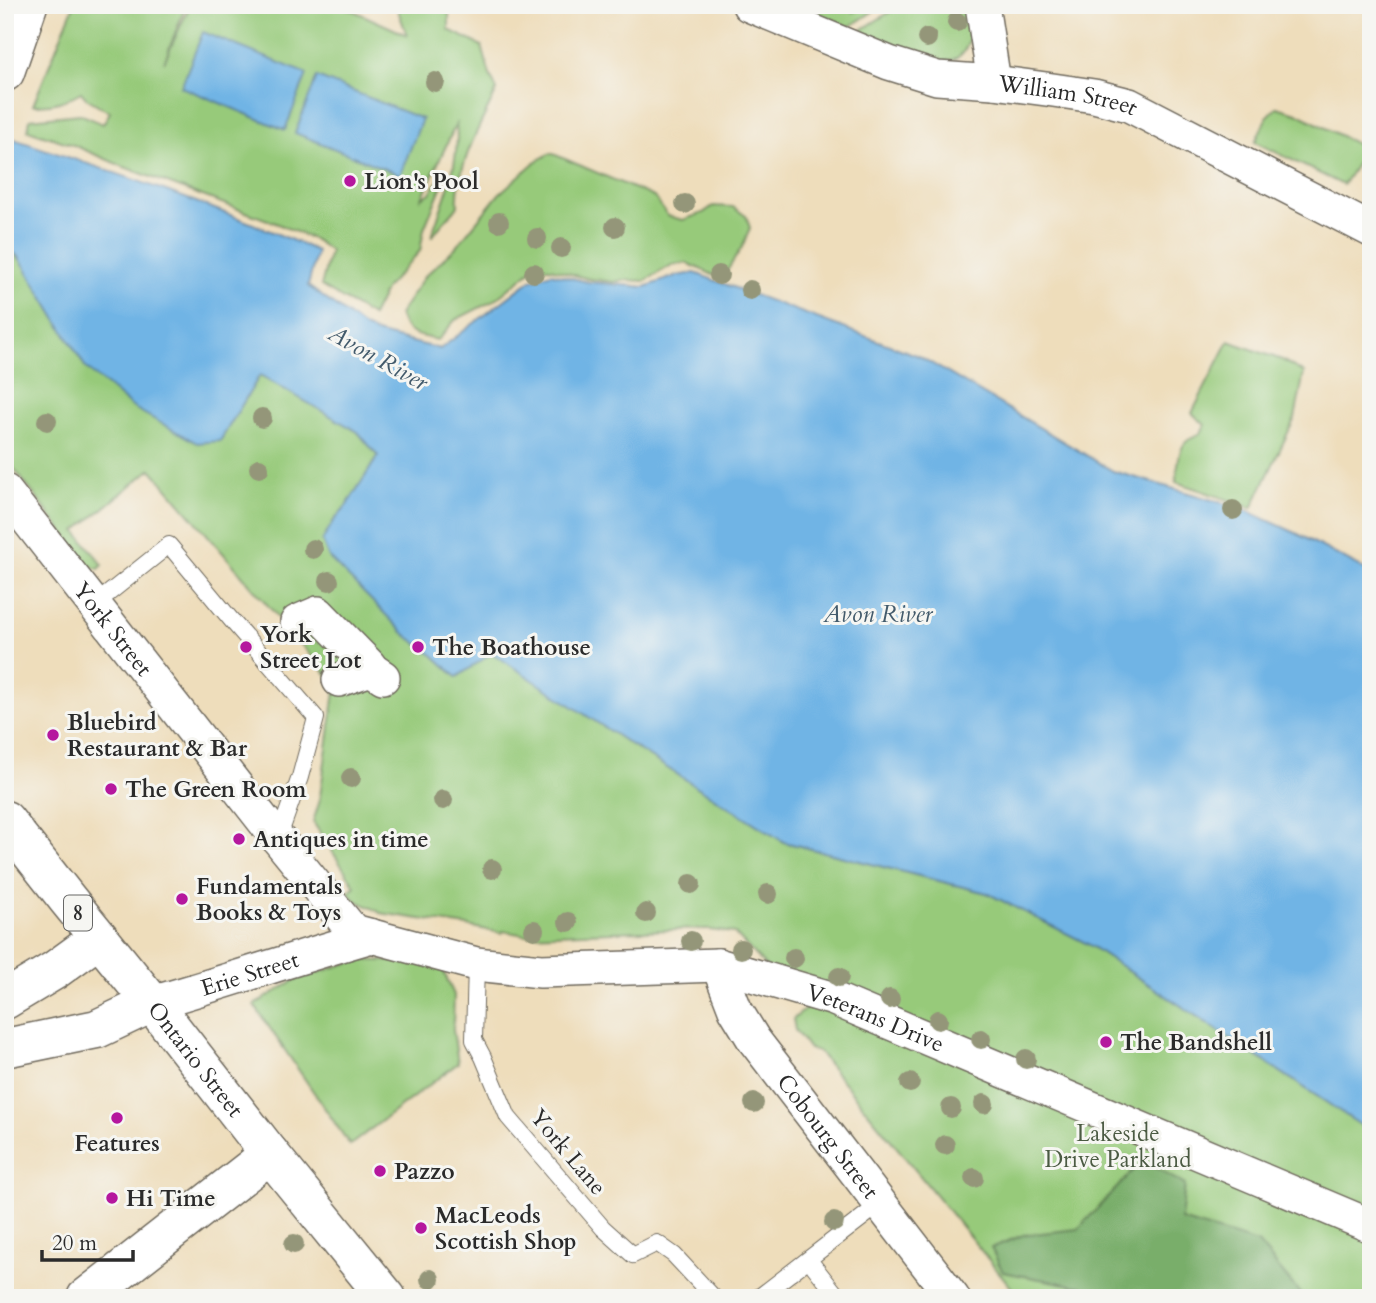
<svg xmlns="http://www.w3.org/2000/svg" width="1376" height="1303" font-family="Cardo,serif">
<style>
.green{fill:#97ca7a;stroke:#617a52;stroke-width:2}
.forest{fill:#79ae6a;stroke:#526c4a;stroke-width:2}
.water{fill:#6fb4e5;stroke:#4d7088;stroke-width:2}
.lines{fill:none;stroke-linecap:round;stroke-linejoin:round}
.lane-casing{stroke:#6f695d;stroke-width:18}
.street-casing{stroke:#6f695d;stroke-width:36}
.secondary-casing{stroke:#6f695d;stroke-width:41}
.primary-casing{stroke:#6f695d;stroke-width:41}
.lane{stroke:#fff;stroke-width:16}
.street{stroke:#fff;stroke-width:33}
.secondary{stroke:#fff;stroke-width:38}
.primary{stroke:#fff;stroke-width:38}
.tree{fill:#949679}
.poi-dot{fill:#b5179e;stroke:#f6f6f2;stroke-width:2.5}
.labels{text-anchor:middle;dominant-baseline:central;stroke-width:6;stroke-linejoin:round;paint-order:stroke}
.shield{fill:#f6f6f2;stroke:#686867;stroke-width:2}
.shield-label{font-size:21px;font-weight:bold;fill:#2b2b2b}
.street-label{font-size:23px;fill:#2b2b2b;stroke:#f6f6f2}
.poi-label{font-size:23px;font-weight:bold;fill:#2b2b2b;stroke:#f6f6f2;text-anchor:start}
.park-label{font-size:23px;fill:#4b5b43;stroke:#f6f6f2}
.water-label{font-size:24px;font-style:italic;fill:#435b6c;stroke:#f6f6f2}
</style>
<rect width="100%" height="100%" fill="#f6f6f2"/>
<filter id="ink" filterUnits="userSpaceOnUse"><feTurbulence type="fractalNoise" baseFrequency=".0143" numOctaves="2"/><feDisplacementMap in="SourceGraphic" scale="14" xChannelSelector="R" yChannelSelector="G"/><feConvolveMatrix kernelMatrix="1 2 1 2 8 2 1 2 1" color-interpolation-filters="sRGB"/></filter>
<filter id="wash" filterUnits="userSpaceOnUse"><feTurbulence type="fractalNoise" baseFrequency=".00686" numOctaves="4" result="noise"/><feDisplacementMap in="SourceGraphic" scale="28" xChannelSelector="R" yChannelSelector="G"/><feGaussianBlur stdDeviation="1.57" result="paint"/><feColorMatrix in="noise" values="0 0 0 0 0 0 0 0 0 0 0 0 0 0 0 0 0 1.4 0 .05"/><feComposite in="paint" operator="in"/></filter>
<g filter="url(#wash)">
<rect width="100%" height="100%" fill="#edb"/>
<g class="green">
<path d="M74,5H186L164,62L190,5H341L407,35L396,5H451L449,10V30L482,46L490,75L497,90C481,123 455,169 458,206L431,237C443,202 461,162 456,124L422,198L430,193L443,174L446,175L424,229L420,251L386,288L372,316L321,286L330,251L315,240L273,222L124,167L71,144L28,130L30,119L80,114L103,124L110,112L86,98L81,92C65,101 52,106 33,105Z"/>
<path d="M797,5H847L853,12L864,5H883L849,27Z"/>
<path d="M901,5H967C968,17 972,31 968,43C957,74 923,57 902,49C888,44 875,39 861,33L863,29Z"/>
<path d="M1277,107L1297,113L1366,149L1343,185L1255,142L1267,117Z"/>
<path d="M551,153L654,197L668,216L683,220L703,213L713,206L733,207L746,216L750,228L742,247L722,279L687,263L672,265L645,281L623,280L614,282L589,279L550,268H534L495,300L455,320L438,340C418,335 406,337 399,315L424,277L456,247L499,194L536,161Z"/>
<path d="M5,246L220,441L260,375L358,432L378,456L347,505L333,522L434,656L457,677L492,652L628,743L784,842L987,893L1088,944L1371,1132V1298H1020L818,1051L809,1049L795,1030L793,1019L806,1009L734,933L701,929L525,935L503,931L502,933L467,926L380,913C369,904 356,905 348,892L355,886L313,822L319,803L336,685L151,469L76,531L103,565L99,569L90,567L5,457Z"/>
<path d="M1229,341L1282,360L1304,373L1295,418L1252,508L1176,482C1178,471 1177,453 1185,443C1193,434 1198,441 1205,425L1192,413Z"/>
<path d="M357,960L414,962L443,970L454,995L453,1030L458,1063L350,1145L254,1005L295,980Z"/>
</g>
<path class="forest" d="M1143,1160L1185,1185L1181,1220L1258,1243L1304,1298H1094L1082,1287L1003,1272L991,1248L1023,1235L1078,1229Z"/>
<g class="water">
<path d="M203,32L307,74L285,130L181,87Z"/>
<path d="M317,77L422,119L400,175L295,133Z"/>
<path d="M5,136C110,171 216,206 317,251L308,286L364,327L376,333L440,349L531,280L551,273L588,282L645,287L676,276L695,273L919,356L1113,471L1243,509L1298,534L1371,573V1132L1088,944L987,893L784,842L628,743L492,653L457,677L434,656L406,635L329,558L322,541L333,522L347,505L378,456L358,432L260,375L220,441L197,443L132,407L86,368L19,257L5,246Z"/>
</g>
</g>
<g filter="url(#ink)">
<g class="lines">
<g class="lane-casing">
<g id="lane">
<path d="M94,605L169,545L233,622L316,718L300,777L278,839"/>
<path d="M476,964L474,1040L483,1057L508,1117L603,1228L633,1255L657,1243L674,1255L714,1298"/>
<path d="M809,1260L839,1298"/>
<path d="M758,1298L880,1204"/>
</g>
</g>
<g class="street-casing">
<g id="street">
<path id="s1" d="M749,5L889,63L937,78L994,82L1046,89L1094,96L1129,105L1371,230"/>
<path d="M982,5L994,82"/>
<path id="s2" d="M5,491L278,839L353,931L476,964L541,971L718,965L834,999L1371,1226"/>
<path d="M297,622L318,613L369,665L371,669"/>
<path d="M339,680L371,669L383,677"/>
<path id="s3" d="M718,965L735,1009L754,1040L953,1298"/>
<path id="s4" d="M152,1003C226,982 298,957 372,936"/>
</g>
</g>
<g class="secondary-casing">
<path id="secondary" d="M86,1298L270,1154"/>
</g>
<g class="primary-casing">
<g id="primary">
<path d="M5,72L28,5"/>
<path id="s5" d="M5,820L68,900L152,1003L270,1154L387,1298"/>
<path d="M5,1000L55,970L99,938"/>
<path d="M5,1048L97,1029L152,1003"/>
</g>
</g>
<use href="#lane" class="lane"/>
<use href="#street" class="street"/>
<use href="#secondary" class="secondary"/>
<use href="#primary" class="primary"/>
</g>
<g class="tree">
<circle cx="957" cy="22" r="10"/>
<circle cx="927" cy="38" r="10"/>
<circle cx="435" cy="82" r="10"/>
<circle cx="685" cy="204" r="10"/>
<circle cx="499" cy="222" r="10"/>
<circle cx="615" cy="227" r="10"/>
<circle cx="537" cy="238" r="10"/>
<circle cx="561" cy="248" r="10"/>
<circle cx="534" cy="273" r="10"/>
<circle cx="719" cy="275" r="10"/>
<circle cx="750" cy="290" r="10"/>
<circle cx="262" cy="418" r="10"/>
<circle cx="47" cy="421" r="10"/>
<circle cx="259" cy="468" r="10"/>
<circle cx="1233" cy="510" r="10"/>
<circle cx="313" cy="549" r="10"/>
<circle cx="329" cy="581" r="10"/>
<circle cx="351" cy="778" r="10"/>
<circle cx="443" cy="800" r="10"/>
<circle cx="492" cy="869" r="10"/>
<circle cx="691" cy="884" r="10"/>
<circle cx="768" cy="894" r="10"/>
<circle cx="646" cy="913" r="10"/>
<circle cx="568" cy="922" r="10"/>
<circle cx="534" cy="930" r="10"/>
<circle cx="691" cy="941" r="10"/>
<circle cx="741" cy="949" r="10"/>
<circle cx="794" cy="958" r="10"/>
<circle cx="839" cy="977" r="10"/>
<circle cx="890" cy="999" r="10"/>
<circle cx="938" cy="1020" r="10"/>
<circle cx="981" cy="1039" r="10"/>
<circle cx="1026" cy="1059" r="10"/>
<circle cx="910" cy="1083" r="10"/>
<circle cx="754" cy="1103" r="10"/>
<circle cx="984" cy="1104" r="10"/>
<circle cx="951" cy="1108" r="10"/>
<circle cx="945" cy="1145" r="10"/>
<circle cx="974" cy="1178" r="10"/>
<circle cx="834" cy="1222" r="10"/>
<circle cx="294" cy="1244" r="10"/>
<circle cx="430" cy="1279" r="10"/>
</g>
</g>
<g class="poi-dot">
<circle cx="350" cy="181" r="7"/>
<circle cx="246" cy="647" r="7"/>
<circle cx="418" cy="647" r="7"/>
<circle cx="53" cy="735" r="7"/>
<circle cx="111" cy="789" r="7"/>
<circle cx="239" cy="839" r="7"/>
<circle cx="182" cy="899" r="7"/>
<circle cx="1106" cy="1042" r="7"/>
<circle cx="117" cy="1118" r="7"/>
<circle cx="380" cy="1171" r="7"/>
<circle cx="112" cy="1198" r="7"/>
<circle cx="421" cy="1228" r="7"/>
</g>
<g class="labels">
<rect class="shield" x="64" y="895.5" width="28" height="35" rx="5"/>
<g class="shield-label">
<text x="78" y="913">8</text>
</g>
<g class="street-label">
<text stroke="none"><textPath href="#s1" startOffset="334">William Street</textPath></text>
<text stroke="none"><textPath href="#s2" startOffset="175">York Street</textPath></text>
<text stroke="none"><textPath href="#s4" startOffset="102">Erie Street</textPath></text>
<text stroke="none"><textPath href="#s2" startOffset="1097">Veterans Drive</textPath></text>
<text stroke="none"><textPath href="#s5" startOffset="306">Ontario Street</textPath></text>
<text stroke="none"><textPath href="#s3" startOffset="205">Cobourg Street</textPath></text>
<text transform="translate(568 1152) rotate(50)">York Lane</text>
</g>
<g class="poi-label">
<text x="364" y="181">Lion's Pool</text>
<text x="260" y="634">York<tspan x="260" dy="26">Street Lot</tspan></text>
<text x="432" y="647">The Boathouse</text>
<text x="67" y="722">Bluebird<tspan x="67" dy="26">Restaurant &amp; Bar</tspan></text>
<text x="125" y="789">The Green Room</text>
<text x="253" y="839">Antiques in time</text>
<text x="196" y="886">Fundamentals<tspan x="196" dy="26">Books &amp; Toys</tspan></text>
<text x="1120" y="1042">The Bandshell</text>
<text x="117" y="1143" text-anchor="middle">Features</text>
<text x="394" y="1171">Pazzo</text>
<text x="126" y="1198">Hi Time</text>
<text x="435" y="1215">MacLeods<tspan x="435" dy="26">Scottish Shop</tspan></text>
</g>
<g class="park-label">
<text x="1118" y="1133">Lakeside<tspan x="1118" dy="26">Drive Parkland</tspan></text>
</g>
<g class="water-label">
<text transform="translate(378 358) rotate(29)">Avon River</text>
<text x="878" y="614">Avon River</text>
</g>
</g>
<rect width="1376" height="1303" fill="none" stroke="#f6f6f2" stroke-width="28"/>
<path d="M42 1250v10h91v-10" fill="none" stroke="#2b2b2b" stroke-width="3.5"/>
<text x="52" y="1250" font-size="21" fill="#2b2b2b" stroke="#f6f6f2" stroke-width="5" paint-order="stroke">20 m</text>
</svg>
